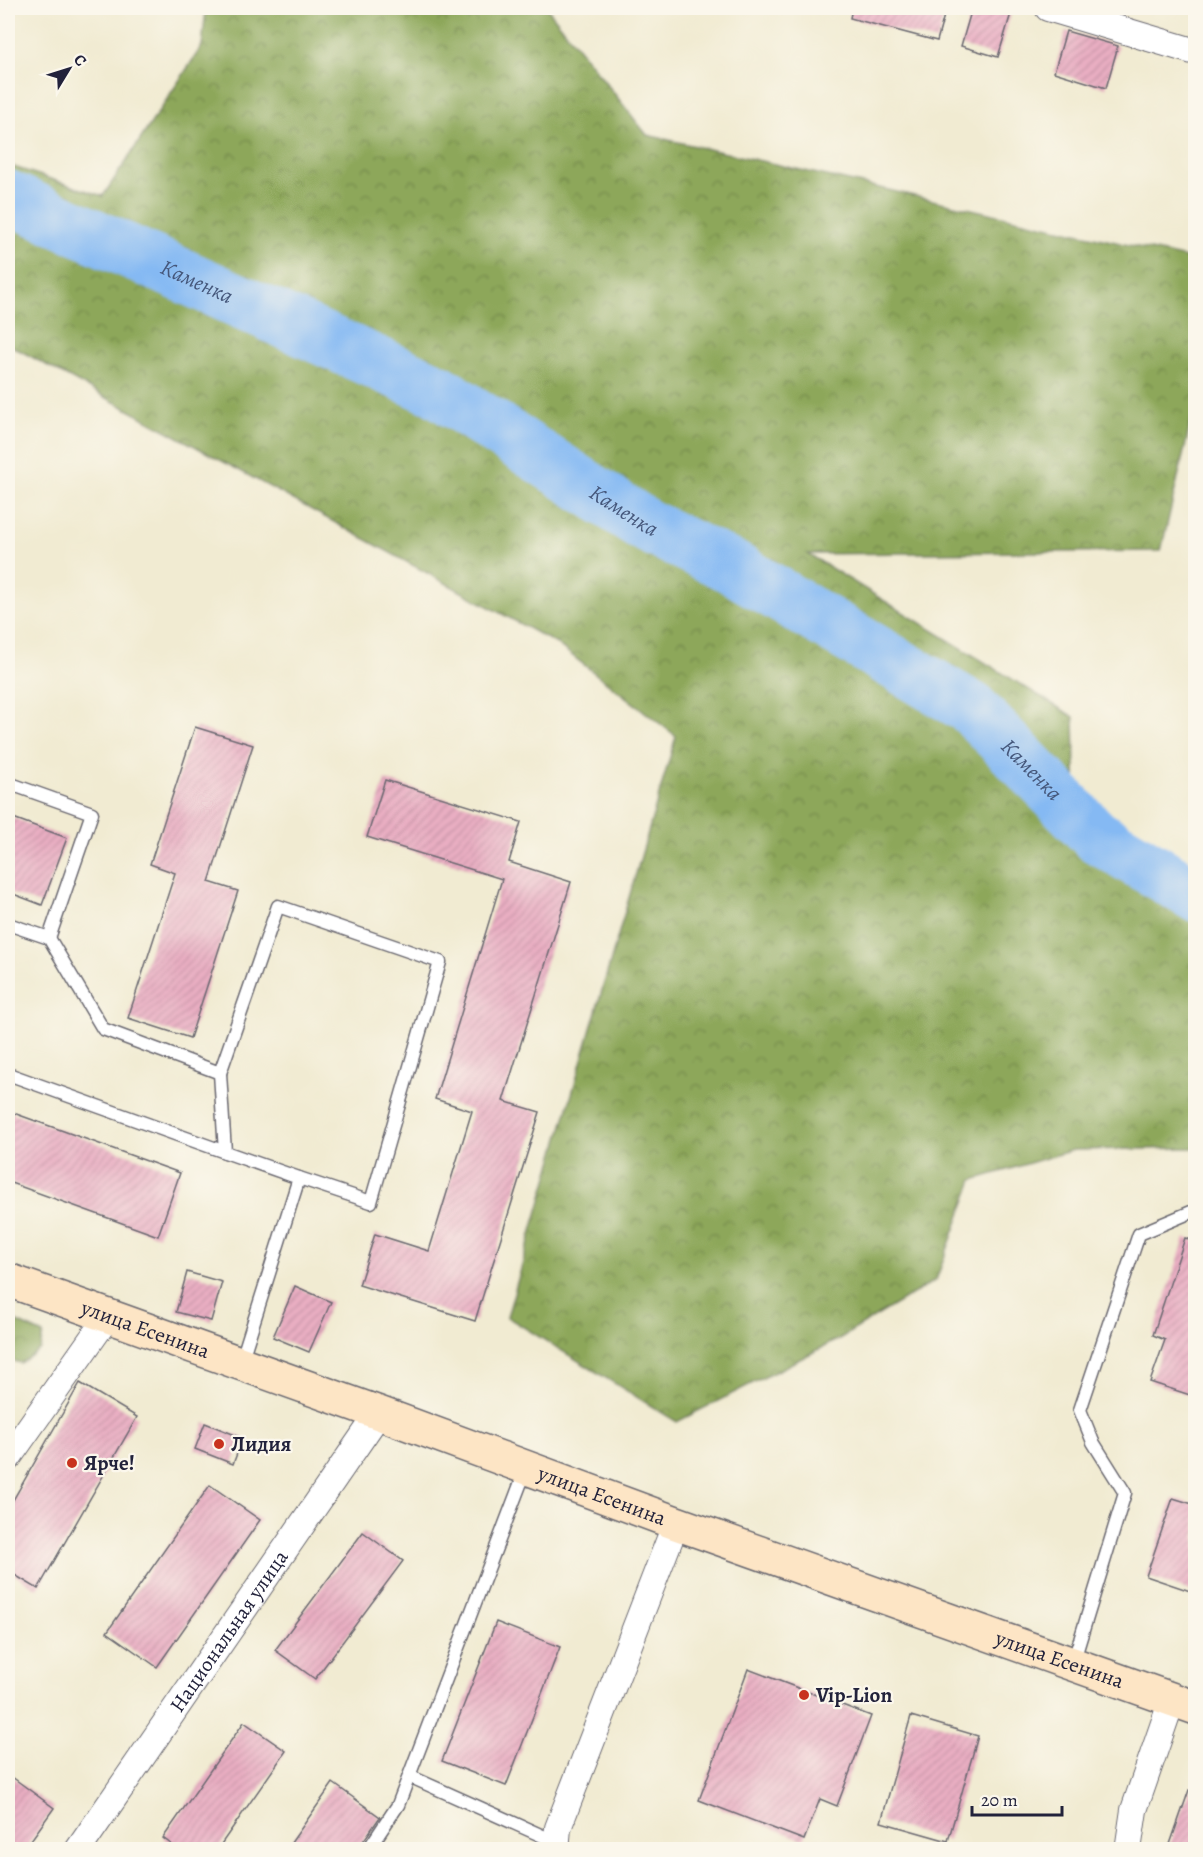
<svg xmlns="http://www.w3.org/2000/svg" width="1203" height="1857" font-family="Alegreya,serif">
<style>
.forest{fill:url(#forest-crowns);stroke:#58644a;stroke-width:1.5}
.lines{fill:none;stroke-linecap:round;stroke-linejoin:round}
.river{stroke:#85b9f3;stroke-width:54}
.building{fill:url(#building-hatch)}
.lane-casing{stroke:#6a6870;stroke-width:15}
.street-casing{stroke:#6a6870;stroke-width:28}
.secondary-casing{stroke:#6a6870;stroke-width:36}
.lane{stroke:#fff;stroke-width:12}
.street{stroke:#fff;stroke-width:26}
.secondary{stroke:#fde5c5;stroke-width:33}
.poi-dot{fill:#c8321e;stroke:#fbf7ec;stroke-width:2}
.labels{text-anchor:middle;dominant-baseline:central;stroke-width:4.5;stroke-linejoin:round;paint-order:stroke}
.street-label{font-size:21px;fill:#22223b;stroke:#fbf7ec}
.poi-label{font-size:21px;font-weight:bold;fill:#22223b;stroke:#fbf7ec;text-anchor:start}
.water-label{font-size:22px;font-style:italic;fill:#45577b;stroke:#fbf7ec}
</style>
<defs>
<pattern id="forest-crowns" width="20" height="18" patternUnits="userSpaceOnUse" patternTransform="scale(1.5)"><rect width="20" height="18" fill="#8da75a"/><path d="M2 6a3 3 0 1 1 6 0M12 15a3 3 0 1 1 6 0" fill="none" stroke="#73884c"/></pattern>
<pattern id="building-hatch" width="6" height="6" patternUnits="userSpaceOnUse" patternTransform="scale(1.5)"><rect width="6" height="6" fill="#e9aec2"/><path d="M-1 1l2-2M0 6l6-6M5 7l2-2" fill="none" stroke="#c895a8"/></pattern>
</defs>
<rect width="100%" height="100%" fill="#fbf7ec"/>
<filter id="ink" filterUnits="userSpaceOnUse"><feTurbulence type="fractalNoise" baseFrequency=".0167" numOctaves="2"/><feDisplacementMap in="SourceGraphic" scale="12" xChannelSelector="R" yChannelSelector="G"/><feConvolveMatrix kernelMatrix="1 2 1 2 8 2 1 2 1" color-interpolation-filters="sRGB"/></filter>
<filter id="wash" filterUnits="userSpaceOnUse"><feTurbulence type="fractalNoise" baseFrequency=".008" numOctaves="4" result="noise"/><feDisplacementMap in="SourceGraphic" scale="24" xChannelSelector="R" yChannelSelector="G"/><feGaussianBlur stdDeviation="1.35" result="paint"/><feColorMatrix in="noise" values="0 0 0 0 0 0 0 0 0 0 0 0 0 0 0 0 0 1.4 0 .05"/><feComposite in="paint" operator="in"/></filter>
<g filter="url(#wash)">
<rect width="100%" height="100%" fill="#f1ebd2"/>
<g class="forest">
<path d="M206,8H547L647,135L1195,260V404L1161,551L808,554L1074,717L1077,850L1195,911V1148L1073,1150L973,1180L936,1280L837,1340L677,1422L507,1317L676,736L557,644L8,344V165L103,196L202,46Z"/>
<path d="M8,1318L43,1334L40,1349L21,1363L8,1360Z"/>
</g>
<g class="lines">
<path class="river" id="s1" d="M8,197L437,390L645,525L732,567L971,708L1096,836L1196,895"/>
</g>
<g id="blocks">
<g class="building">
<path d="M852,8H946L937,41L850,18Z"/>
<path d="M972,8H1002L1012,10L998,57L961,46Z"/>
<path d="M1066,31L1118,46L1106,88L1054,72Z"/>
<path d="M195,727L253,745L209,882L238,891L190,1038L128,1018L175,873L150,864Z"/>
<path d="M385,780L521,822L509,862L571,882L503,1101L540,1112L475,1321L359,1285L375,1234L429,1251L472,1111L435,1099L502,879L367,837Z"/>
<path d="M8,816L67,838L42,905L8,892Z"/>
<path d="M8,1111L180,1173L158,1236L8,1182Z"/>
<path d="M1185,1238L1196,1241V1397L1150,1382L1165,1340L1153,1335Z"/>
<path d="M187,1272L222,1282L211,1321L176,1312Z"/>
<path d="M295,1286L331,1302L309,1352L273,1337Z"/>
<path d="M80,1383L137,1417L38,1589L8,1571V1509Z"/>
<path d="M205,1423L243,1438L233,1464L195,1449Z"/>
<path d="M210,1485L260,1520L157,1667L107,1632Z"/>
<path d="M1173,1498L1196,1505V1593L1146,1576Z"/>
<path d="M363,1532L403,1561L315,1679L275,1650Z"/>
<path d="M496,1622L560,1647L506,1786L442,1761Z"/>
<path d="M748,1669L871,1716L837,1806L820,1799L804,1840L699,1800Z"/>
<path d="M911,1716L978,1736L948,1841L881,1822Z"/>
<path d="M244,1722L286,1751L217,1850H179L163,1838Z"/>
<path d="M12,1777L54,1808L24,1850H8V1783Z"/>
<path d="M333,1783L380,1817L357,1850H286Z"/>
<path d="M1189,1790L1196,1793V1850H1168Z"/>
</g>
</g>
</g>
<g filter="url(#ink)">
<use href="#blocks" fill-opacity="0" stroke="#6a6870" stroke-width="1.5"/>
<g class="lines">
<g class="lane-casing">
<g id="lane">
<path d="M8,783L92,813L49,938"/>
<path d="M8,924L49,938L103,1029L220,1073L278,906L440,962L371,1202L299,1178"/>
<path d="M220,1073L225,1152L299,1178L241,1362"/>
<path d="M8,1074L225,1152"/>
<path d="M1073,1663L1125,1493L1093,1442L1080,1410L1139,1234L1196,1210"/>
<path d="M409,1776L556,1842"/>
<path d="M368,1850L398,1805L526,1469"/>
</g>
</g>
<g class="street-casing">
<g id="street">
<path d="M1048,8L1196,52"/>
<path d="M8,1458L108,1316"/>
<path id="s2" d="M78,1850L379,1413"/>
<path d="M556,1850L558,1828L676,1523"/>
<path d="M1128,1850L1134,1810L1172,1700"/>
</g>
</g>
<g class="secondary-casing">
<g id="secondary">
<path id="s3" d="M8,1280L379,1413L676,1523L1196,1708"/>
</g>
</g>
<use href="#lane" class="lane"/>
<use href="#street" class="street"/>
<use href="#secondary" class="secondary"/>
</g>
</g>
<g class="poi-dot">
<circle cx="219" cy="1444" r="6"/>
<circle cx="72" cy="1463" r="6"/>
<circle cx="804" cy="1695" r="6"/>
</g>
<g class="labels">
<g class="street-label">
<text stroke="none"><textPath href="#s3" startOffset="146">улица Есенина</textPath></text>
<text stroke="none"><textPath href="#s3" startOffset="632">улица Есенина</textPath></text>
<text stroke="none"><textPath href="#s2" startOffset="266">Национальная улица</textPath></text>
<text stroke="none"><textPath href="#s3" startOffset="1118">улица Есенина</textPath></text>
</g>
<g class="poi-label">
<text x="231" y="1444">Лидия</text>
<text x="84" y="1463">Ярче!</text>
<text x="816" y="1695">Vip-Lion</text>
</g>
<g class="water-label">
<text stroke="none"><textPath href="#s1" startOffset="207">Каменка</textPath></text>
<text stroke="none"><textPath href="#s1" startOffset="693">Каменка</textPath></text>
<text stroke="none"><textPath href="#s1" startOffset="1179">Каменка</textPath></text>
</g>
</g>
<rect width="1203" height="1857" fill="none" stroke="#fbf7ec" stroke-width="30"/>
<g transform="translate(69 69) rotate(52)" stroke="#fbf7ec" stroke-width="4.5" paint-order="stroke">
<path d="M0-4.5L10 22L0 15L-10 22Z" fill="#22223b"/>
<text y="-9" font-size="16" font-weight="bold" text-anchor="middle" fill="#22223b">С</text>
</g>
<path d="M972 1806v9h90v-9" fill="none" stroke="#22223b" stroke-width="3"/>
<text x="981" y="1806" font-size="18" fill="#22223b" stroke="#fbf7ec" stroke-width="4.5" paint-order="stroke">20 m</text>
</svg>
